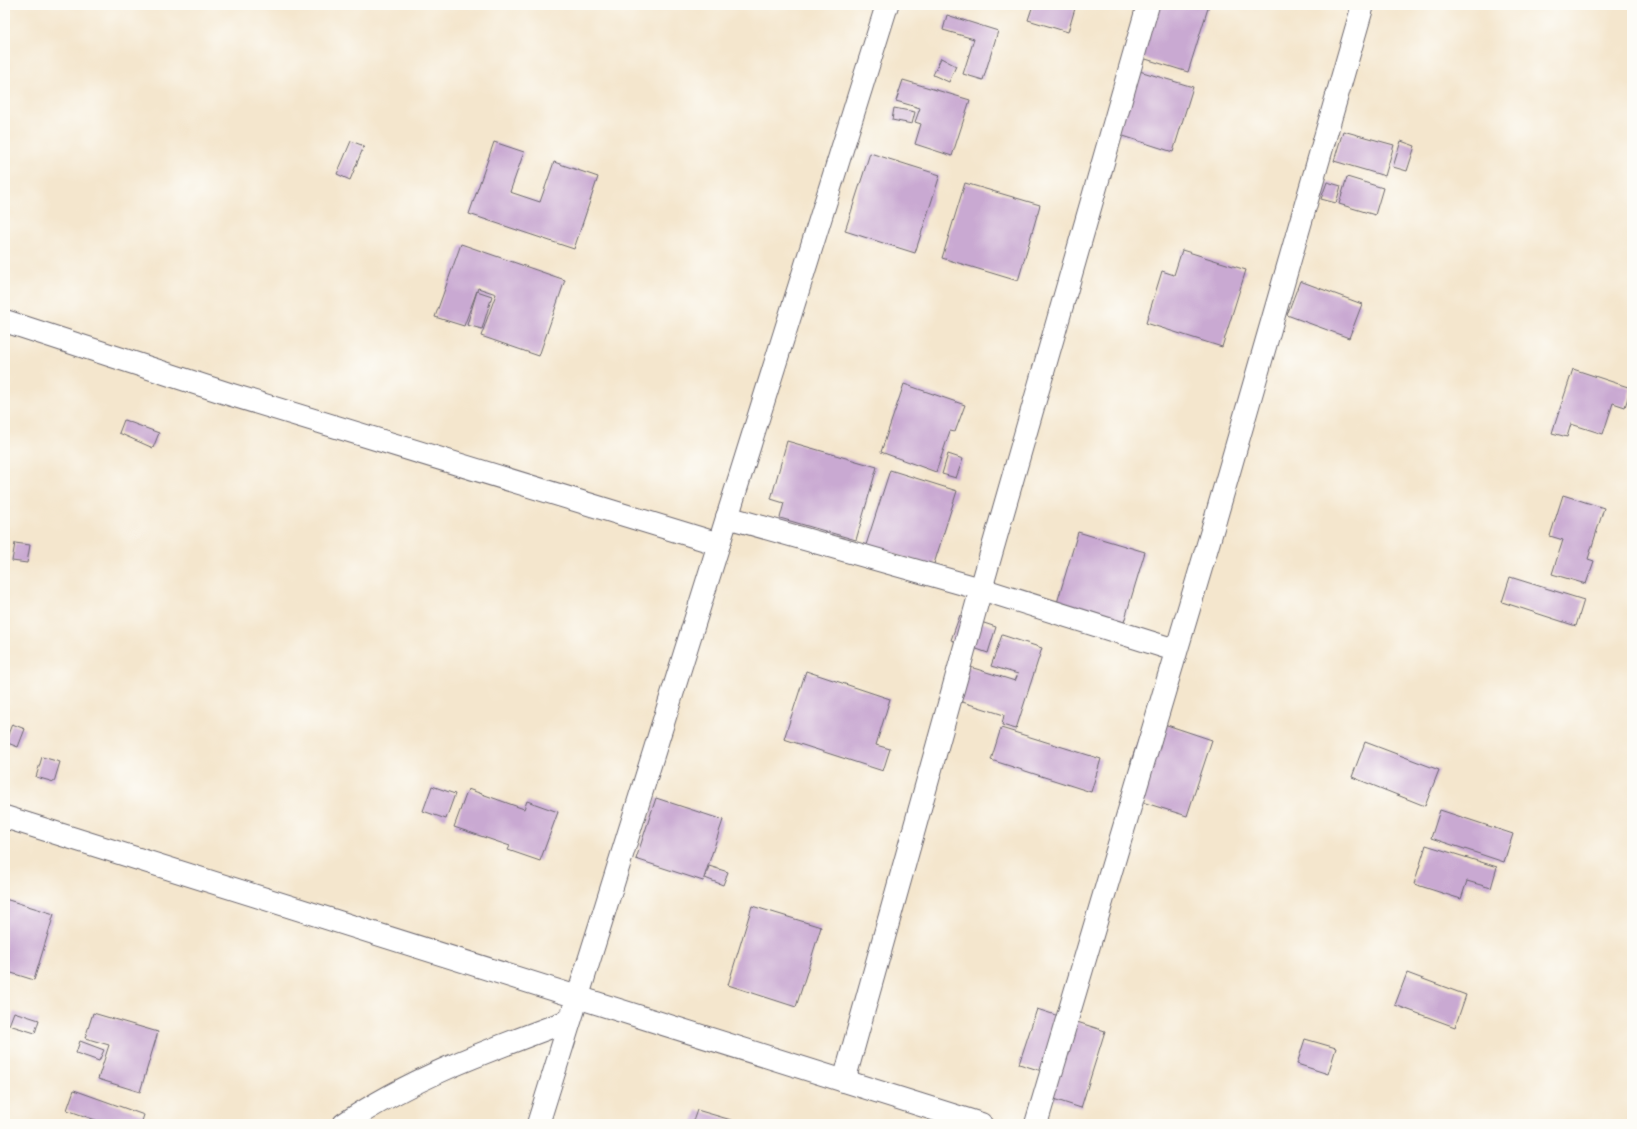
<svg xmlns="http://www.w3.org/2000/svg" width="1637" height="1129" font-family="Mali,sans-serif">
<style>
.building{fill:#c9a9d2}
.lines{fill:none;stroke-linecap:round;stroke-linejoin:round}
.minor-casing{stroke:#6c676e;stroke-width:24}
.minor{stroke:#fff;stroke-width:22}
</style>
<rect width="100%" height="100%" fill="#fdfcf7"/>
<filter id="ink" filterUnits="userSpaceOnUse"><feTurbulence type="fractalNoise" baseFrequency=".025" numOctaves="2"/><feDisplacementMap in="SourceGraphic" scale="8" xChannelSelector="R" yChannelSelector="G"/><feConvolveMatrix kernelMatrix="1 2 1 2 8 2 1 2 1" color-interpolation-filters="sRGB"/></filter>
<filter id="wash" filterUnits="userSpaceOnUse"><feTurbulence type="fractalNoise" baseFrequency=".012" numOctaves="4" result="noise"/><feDisplacementMap in="SourceGraphic" scale="16" xChannelSelector="R" yChannelSelector="G"/><feGaussianBlur stdDeviation="0.9" result="paint"/><feColorMatrix in="noise" values="0 0 0 0 0 0 0 0 0 0 0 0 0 0 0 0 0 1.4 0 .05"/><feComposite in="paint" operator="in"/></filter>
<g filter="url(#wash)">
<rect width="100%" height="100%" fill="#f4e6cd"/>
<g id="blocks">
<g class="building">
<path d="M1033,5H1076L1068,32L1028,20Z"/>
<path d="M1141,5H1209L1188,72L1126,53Z"/>
<path d="M947,15L998,31L983,80L963,74L974,39L943,30Z"/>
<path d="M941,58L956,66L949,82L933,75Z"/>
<path d="M1136,70L1193,87L1173,152L1117,134Z"/>
<path d="M903,80L970,100L952,156L915,144L921,124L915,122L920,108L896,101Z"/>
<path d="M894,108L915,112L912,124L892,120Z"/>
<path d="M1343,131L1394,145L1385,176L1334,161Z"/>
<path d="M351,141L364,146L350,180L337,174Z"/>
<path d="M1401,141L1415,146L1407,171L1393,167Z"/>
<path d="M494,142L524,152L510,192L540,202L554,162L598,177L574,249L469,214Z"/>
<path d="M870,153L940,175L915,253L845,231Z"/>
<path d="M1347,177L1383,188L1375,215L1339,204Z"/>
<path d="M1327,182L1341,186L1336,203L1321,199Z"/>
<path d="M965,183L1040,205L1018,281L942,258Z"/>
<path d="M461,244L565,280L539,356L481,336L496,294L478,288L464,326L435,317Z"/>
<path d="M1182,250L1246,270L1222,347L1146,323L1162,271L1174,275Z"/>
<path d="M1300,281L1362,304L1349,338L1287,315Z"/>
<path d="M477,291L492,296L482,329L467,325Z"/>
<path d="M1573,369L1631,388L1625,407L1613,403L1603,434L1571,424L1567,437L1552,433Z"/>
<path d="M904,384L965,405L955,432L950,431L936,472L881,452Z"/>
<path d="M124,420L159,433L153,448L119,433Z"/>
<path d="M787,441L877,467L856,540L780,518L784,503L771,499Z"/>
<path d="M948,454L963,459L956,478L942,474Z"/>
<path d="M890,470L957,491L933,567L866,545Z"/>
<path d="M1563,495L1604,508L1588,559L1594,561L1586,584L1552,574L1563,540L1550,536Z"/>
<path d="M1078,532L1145,552L1124,622L1057,603Z"/>
<path d="M15,543L30,545L27,563L12,561Z"/>
<path d="M1510,577L1584,600L1576,626L1502,602Z"/>
<path d="M960,615L996,627L988,653L951,640Z"/>
<path d="M1002,635L1042,648L1016,729L1002,725L1004,715L956,700L967,666L1015,681L1018,674L991,666Z"/>
<path d="M806,671L890,699L876,745L890,749L883,771L784,739Z"/>
<path d="M1146,718L1212,740L1187,816L1139,801L1149,771L1130,764Z"/>
<path d="M12,724L25,729L18,747L5,742Z"/>
<path d="M1001,728L1101,759L1091,792L991,760Z"/>
<path d="M1365,742L1439,770L1425,806L1352,777Z"/>
<path d="M42,757L60,762L54,782L36,777Z"/>
<path d="M432,786L455,794L446,819L423,811Z"/>
<path d="M468,789L524,809L527,801L558,812L540,861L508,850L510,846L454,827Z"/>
<path d="M656,798L723,820L703,881L636,859Z"/>
<path d="M1440,810L1513,834L1504,862L1431,838Z"/>
<path d="M1426,845L1497,867L1491,888L1467,881L1461,899L1414,884Z"/>
<path d="M709,866L728,872L723,885L705,878Z"/>
<path d="M5,899L54,914L34,980L5,971Z"/>
<path d="M752,906L821,927L796,1007L728,985Z"/>
<path d="M1407,973L1466,995L1455,1027L1395,1005Z"/>
<path d="M1037,1009L1105,1031L1081,1108L1038,1094L1045,1072L1019,1064Z"/>
<path d="M14,1012L39,1020L35,1033L9,1025Z"/>
<path d="M93,1013L158,1032L140,1092L98,1079L109,1045L85,1038Z"/>
<path d="M1305,1039L1336,1048L1328,1074L1297,1064Z"/>
<path d="M80,1041L104,1050L99,1061L76,1053Z"/>
<path d="M5,1080L9,1081L5,1094Z"/>
<path d="M74,1090L144,1115L141,1124H107L67,1110Z"/>
<path d="M697,1110L745,1124H692Z"/>
</g>
</g>
</g>
<g filter="url(#ink)">
<use href="#blocks" fill-opacity="0" stroke="#6c676e" stroke-width="1"/>
<g class="lines">
<g class="minor-casing">
<g id="minor">
<path d="M5,321L232,395L719,544"/>
<path d="M727,517L981,589L1175,650"/>
<path d="M5,817L981,1124"/>
<path d="M844,1081L981,589L1148,5"/>
<path d="M344,1124C413,1077 492,1049 570,1020"/>
<path d="M538,1124L887,5"/>
<path d="M1036,1124L1214,524L1363,5"/>
</g>
</g>
<use href="#minor" class="minor"/>
</g>
</g>
<rect width="1637" height="1129" fill="none" stroke="#fdfcf7" stroke-width="20"/>
</svg>
